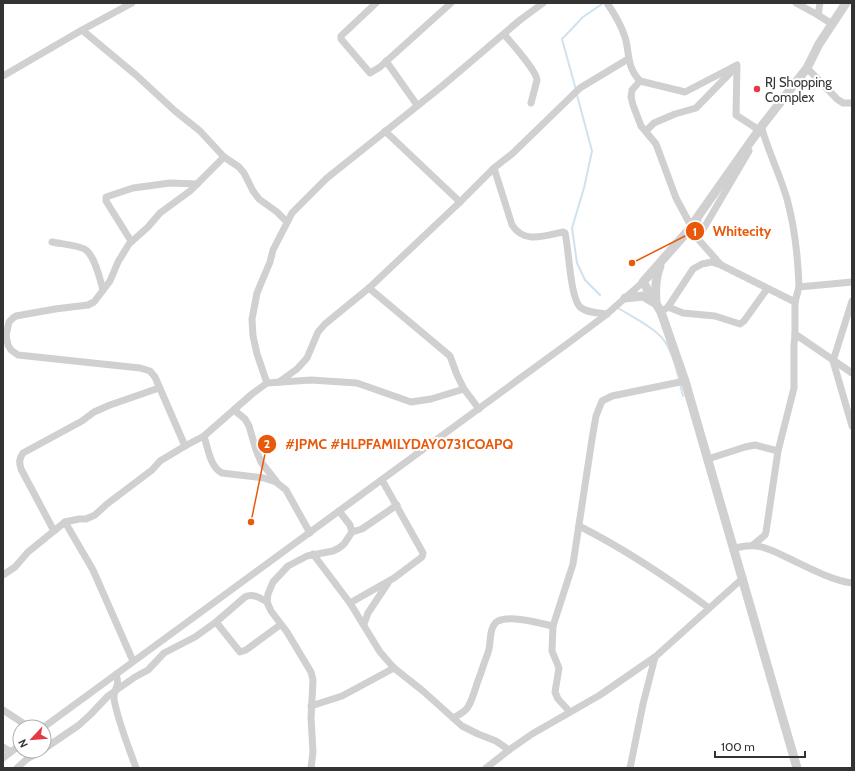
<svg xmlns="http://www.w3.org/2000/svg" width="855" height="771" font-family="Cabin,sans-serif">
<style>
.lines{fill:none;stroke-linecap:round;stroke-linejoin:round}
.stream{stroke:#cfe2ee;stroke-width:2}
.minor{stroke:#d0d0d0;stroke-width:7}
.tertiary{stroke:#d0d0d0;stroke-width:9}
.poi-dot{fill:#e63946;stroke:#fff;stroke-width:1.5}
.labels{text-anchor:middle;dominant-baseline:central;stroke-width:4;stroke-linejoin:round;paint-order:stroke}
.poi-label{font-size:13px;fill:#333;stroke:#fff;text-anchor:start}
.leader{fill:none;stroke:#e8590c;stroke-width:1.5}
.callout-dot{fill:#e8590c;stroke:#fff;stroke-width:1.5}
.mark-label{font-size:12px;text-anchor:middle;font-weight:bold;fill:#fff}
.callout-label{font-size:14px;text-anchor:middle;font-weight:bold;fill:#e8590c;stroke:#fff;stroke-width:4;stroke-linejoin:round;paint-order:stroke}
</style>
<rect width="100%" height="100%" fill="#fff"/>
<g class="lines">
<g class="stream">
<path d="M576,90L562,39L583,17L602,4"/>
<path d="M577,95L592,151L584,188L572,228L577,263L585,280L600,295"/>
<path d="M618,308C631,316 645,323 657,333C673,345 678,377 683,396"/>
</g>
<g class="minor">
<path d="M376,3L341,36V39L370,73L380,67L451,3"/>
<path d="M607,3C614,13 621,25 625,37C630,54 626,66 640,81L685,92L737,65L736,115L759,130"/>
<path d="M796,3L818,15L832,24"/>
<path d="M818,15L820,3"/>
<path d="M82,30L132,3"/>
<path d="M504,34C511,43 536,70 537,80L531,103"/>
<path d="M386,61L417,105"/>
<path d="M807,68L837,99L843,103H852"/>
<path d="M3,76L82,30L136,75L175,111L200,131L224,157L239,167L244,173L253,191L259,199L277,212L287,222"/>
<path d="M640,81L632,90L631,97L633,105L641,126L656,144L676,198L691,226"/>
<path d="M385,131L460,202"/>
<path d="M646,131L654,123L675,114L696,108L733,70"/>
<path d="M759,133L762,129C769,153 780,175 787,199C795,228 798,257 799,287"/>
<path d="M494,168L512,225C524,244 544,236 563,232L565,233C569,249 570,297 580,307C587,313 598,313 607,314"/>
<path d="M698,217L697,234L698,239L721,265"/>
<path d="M698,238L749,151"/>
<path d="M131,241L106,201V197L133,188L170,183L197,184"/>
<path d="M52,242C61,244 79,245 86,250C95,257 100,279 103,290"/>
<path d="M369,288L450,356L457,375L464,389L479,409"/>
<path d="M852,301L833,361L852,426"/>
<path d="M668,307L683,313L715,316L740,324L744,321L767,289"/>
<path d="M661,312L668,307L693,269L702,264L712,262L721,265L795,302"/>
<path d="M795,334L852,373"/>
<path d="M279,382L297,369L307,358L318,332L325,324L369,288L460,202L494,168L513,153L580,88L628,59"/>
<path d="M267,383L257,354L253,336L252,319L257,293L270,262L273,250L292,213L327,178L441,87L520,20L543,3"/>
<path d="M234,410L245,419L249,426L256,450L261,462L276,481"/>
<path d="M204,436C208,448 210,467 222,473L264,478L276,482L286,490L310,533"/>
<path d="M185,446L155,377L150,371L140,368L18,355L11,350L8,345L6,335L9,322L13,318L16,316L55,309L88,305L94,302L110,281L118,262L129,244L148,227L160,213L190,191L224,157"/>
<path d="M708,459L745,447L755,445L778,451"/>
<path d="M65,522L93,570L133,661"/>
<path d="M579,526C625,549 668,578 709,608"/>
<path d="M54,531L21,469C19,462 19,459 23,453L82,421L94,412L110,405L159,388"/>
<path d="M352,532L362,529L397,505"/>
<path d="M753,545L765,535L766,532L778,451L794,388V345L795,334V302L799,287L852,282"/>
<path d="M734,548C741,547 749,545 756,546C768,547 777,553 788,558C807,567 831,580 852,583"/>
<path d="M313,554L350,603L380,652L394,668L423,691L462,726L478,734L496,741L509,750"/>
<path d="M3,575L15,567L28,552L65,522L79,519H86L95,515L107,504L152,470L160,461L185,446L204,436L252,394L267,383L311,380L357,383L411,402L431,399L464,389"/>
<path d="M350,603L394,578L422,557L423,553L382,480"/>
<path d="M216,622L240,652L246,650L280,625"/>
<path d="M364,624L368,613L388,583"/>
<path d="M116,675C121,687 113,688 114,699C118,722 128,745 136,768"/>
<path d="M311,706L342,696L394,668"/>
<path d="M3,710L29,727"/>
<path d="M570,712L558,699L555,692L559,668L552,651L553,626L573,564L592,439L596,416L602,401L612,396L685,381"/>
<path d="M453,718C458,715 464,713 468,707C474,697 476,684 481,673C483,665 487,657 489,649C491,641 489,626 498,621C511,615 539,623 553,626"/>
<path d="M44,727L567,344L607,314L643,282"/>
<path d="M3,747L11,752"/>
<path d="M44,749L79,725L91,714L108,696L135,677L148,670L164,653L195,637L216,622L245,597C253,593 260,598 267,602"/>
<path d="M3,758L20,745"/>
<path d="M17,768L27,759L41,751"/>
<path d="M311,768L313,752L311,718L313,680L311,672L287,632L271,611L267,602L268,594L273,582L288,566L307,556L333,551L339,548L344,544L352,532L350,525L339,511"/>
<path d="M486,768L509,750L532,734L600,695L655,657L743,578"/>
<path d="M630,768L643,704L655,657"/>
</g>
<g class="tertiary">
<path d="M625,298L643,296L655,303"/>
<path d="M656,302C655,289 655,278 660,266"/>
<path d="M797,768L685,381L661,312L643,282L687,232L761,127L807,68L819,44L846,3"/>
</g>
</g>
<circle class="poi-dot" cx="757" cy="89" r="4"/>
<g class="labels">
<g class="poi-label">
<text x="765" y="82">RJ Shopping<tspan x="765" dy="15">Complex</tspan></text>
</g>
</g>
<path class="leader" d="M632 263L695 231M251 522L267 444"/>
<g class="callout-dot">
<circle cx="632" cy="263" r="4"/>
<circle cx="251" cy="522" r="4"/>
<circle cx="695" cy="231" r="10"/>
<circle cx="267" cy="444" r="10"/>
</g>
<g class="mark-label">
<text x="695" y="236">1</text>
<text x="267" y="448">2</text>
</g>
<g class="callout-label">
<text x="742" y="236">Whitecity</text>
<text x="399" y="449">#JPMC #HLPFAMILYDAY0731COAPQ</text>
</g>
<rect width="855" height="771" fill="none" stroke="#333333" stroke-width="8"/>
<g transform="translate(32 739) rotate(244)"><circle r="19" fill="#ffffff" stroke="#adadad"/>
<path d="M0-3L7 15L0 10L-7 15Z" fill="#e63946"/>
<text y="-6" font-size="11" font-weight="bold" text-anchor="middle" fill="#333333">N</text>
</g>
<path d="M715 751v6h90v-6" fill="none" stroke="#333333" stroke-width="2"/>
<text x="721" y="751" font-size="12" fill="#333333" stroke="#ffffff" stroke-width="3" paint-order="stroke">100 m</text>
</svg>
